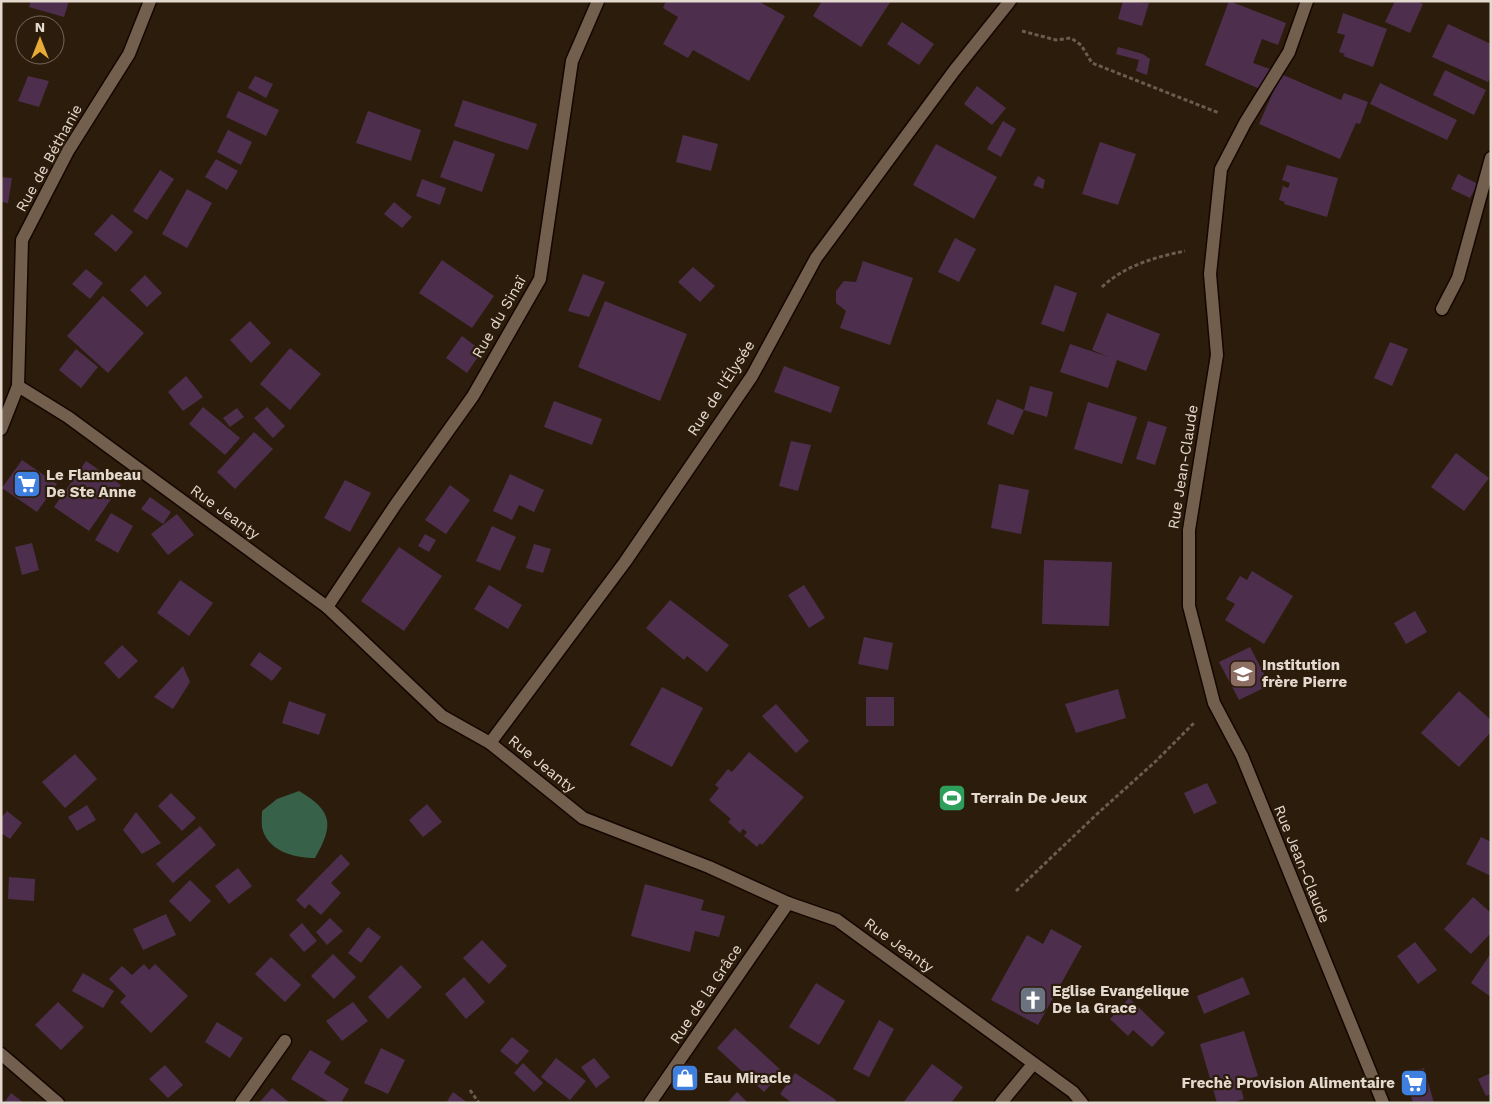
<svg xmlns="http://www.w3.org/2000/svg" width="1492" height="1104" font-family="'Work Sans',sans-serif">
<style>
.forest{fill:#376148}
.building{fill:#4d2f4d}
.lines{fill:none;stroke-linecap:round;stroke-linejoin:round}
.lane-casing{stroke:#140600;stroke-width:15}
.street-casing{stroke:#140600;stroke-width:15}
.path{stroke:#6a5c4e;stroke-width:3;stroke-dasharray:4 2.5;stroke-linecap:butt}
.lane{stroke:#735f4e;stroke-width:12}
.street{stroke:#735f4e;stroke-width:12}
.labels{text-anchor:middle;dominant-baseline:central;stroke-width:4.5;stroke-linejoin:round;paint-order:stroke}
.street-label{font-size:15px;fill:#e4d9cf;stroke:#2c1c0c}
.poi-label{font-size:15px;font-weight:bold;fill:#e4d9cf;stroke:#2c1c0c;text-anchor:start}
</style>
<rect width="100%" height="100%" fill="#2c1c0c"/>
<path class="forest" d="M299,791C333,811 334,825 315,858C296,858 270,852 263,831C261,825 262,817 262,811L277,799Z"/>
<g class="building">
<path d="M31,1H69L64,17L29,7Z"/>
<path d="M666,1H758L785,16L749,81L693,50L688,58L663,44L678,17L663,8Z"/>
<path d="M822,1H891L861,47L813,16Z"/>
<path d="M1123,1L1149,3L1142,26L1118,19Z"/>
<path d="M1229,1L1286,23L1278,45L1262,39L1253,63L1270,69L1262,90L1205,65Z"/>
<path d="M1395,1H1416L1423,4L1410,33L1385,22Z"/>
<path d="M1343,13L1387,29L1373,67L1343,56L1345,54L1339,52L1345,35L1337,33Z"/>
<path d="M902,22L934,44L919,65L887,44Z"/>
<path d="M1448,24L1491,44V76L1488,82L1432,57Z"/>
<path d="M1118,47L1143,54L1150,59L1147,75L1136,71L1139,60L1116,54Z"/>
<path d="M1445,70L1486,90L1474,115L1433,95Z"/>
<path d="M1281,74L1341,100L1344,93L1368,102L1360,124L1356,123L1340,159L1259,124Z"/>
<path d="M28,76L49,81L39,107L18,101Z"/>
<path d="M255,76L273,84L266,98L248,88Z"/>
<path d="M1380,83L1457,120L1447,140L1370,104Z"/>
<path d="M977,86L1006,108L992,125L964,104Z"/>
<path d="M238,91L279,110L266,136L226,117Z"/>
<path d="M463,100L537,124L528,150L454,126Z"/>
<path d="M368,111L421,130L411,161L356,143Z"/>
<path d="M1003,121L1016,129L1001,157L987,149Z"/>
<path d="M228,130L252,142L241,165L217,152Z"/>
<path d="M683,135L718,144L711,171L676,162Z"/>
<path d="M454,140L495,154L482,192L440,177Z"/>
<path d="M1100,142L1136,154L1118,205L1082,194Z"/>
<path d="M936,144L997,177L974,219L913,185Z"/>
<path d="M216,159L238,171L227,190L205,177Z"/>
<path d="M1287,165L1338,178L1327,217L1284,204L1285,202L1279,200L1283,186L1288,188L1290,183L1282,180Z"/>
<path d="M160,170L174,179L147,220L133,211Z"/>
<path d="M1458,174L1478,184L1470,198L1451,189Z"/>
<path d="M1038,176L1045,180L1043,189L1033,185Z"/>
<path d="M1,177L12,178L8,203L1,202Z"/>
<path d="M422,179L446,188L440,205L416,196Z"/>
<path d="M187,189L212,203L187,248L162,234Z"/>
<path d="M394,202L412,217L402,228L384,214Z"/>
<path d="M112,214L133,232L116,252L94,234Z"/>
<path d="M955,238L976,249L959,282L938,272Z"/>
<path d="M442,260L494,296L472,328L419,293Z"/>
<path d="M863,261L913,278L890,345L840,328L846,311L836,303V291L844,281L856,282Z"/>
<path d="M693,267L715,286L700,302L678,282Z"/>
<path d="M86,269L103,283L90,299L72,284Z"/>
<path d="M583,274L605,282L589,317L568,311Z"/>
<path d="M145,275L162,293L147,307L130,290Z"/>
<path d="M1055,285L1077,293L1064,332L1041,324Z"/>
<path d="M103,296L144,333L108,373L67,336Z"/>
<path d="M605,301L687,334L660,401L578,367Z"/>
<path d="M1107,313L1160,334L1146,371L1117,360L1108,388L1060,372L1070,344L1109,357L1092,350Z"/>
<path d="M250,321L271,343L251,363L230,340Z"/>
<path d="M462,336L482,351L467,373L446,358Z"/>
<path d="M1390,342L1408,349L1392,386L1374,378Z"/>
<path d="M290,348L321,374L290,410L260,384Z"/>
<path d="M76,349L98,367L81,388L59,370Z"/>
<path d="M784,366L840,387L831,413L774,392Z"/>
<path d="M186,376L203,397L183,411L168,392Z"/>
<path d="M1030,386L1053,392L1047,417L1024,410L1013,435L987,424L997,399L1024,410Z"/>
<path d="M554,401L602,419L592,445L544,427Z"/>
<path d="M1088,402L1137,417L1122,464L1074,449Z"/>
<path d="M203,407L240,438L225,455L189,424Z"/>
<path d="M267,407L285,426L273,438L254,418Z"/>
<path d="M237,408L244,417L230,427L223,418Z"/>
<path d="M1148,421L1167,427L1155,465L1136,459Z"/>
<path d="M254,432L273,449L235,489L217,472Z"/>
<path d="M791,441L811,445L798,491L779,486Z"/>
<path d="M1456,453L1489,478L1464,511L1431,487Z"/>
<path d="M22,460L57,484L37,512L2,488Z"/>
<path d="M86,461L121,485L89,531L54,507Z"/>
<path d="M510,474L544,490L534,512L519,505L512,520L493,511Z"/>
<path d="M345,480L371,493L350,532L324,518Z"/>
<path d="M999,484L1029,490L1021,534L991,528Z"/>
<path d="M450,485L470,500L446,534L425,520Z"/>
<path d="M150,497L171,512L163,524L141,509Z"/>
<path d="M111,513L133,526L118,553L95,540Z"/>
<path d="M177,514L194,535L168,555L151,534Z"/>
<path d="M492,526L516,537L500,571L476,561Z"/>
<path d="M425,534L436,540L429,552L418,546Z"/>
<path d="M32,543L39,570L22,575L15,547Z"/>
<path d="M534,544L551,549L543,573L526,568Z"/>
<path d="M399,547L442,576L404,631L361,601Z"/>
<path d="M1044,560L1112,562L1109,626L1042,624Z"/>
<path d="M1252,571L1293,596L1264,644L1225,620L1235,604L1226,599L1240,576L1247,580Z"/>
<path d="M180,580L213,603L189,636L157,613Z"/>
<path d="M489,585L522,605L508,629L474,609Z"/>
<path d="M804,585L825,618L809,628L788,595Z"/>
<path d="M670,600L729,645L707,672L687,656L684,660L646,628Z"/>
<path d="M1415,611L1427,632L1406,644L1394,623Z"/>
<path d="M864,637L893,643L888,670L858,664Z"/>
<path d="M122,645L138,661L119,679L104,663Z"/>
<path d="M1250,647L1270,685L1239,700L1219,662Z"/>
<path d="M259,652L282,668L272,681L250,665Z"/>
<path d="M183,666L190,682L173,709L154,697Z"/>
<path d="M662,687L703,708L672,767L630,745Z"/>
<path d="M1118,689L1126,718L1076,733L1065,704Z"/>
<path d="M1459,691L1491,720V732L1459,767L1421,733Z"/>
<rect x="866" y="697" width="28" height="29"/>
<path d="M289,701L326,714L319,735L282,723Z"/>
<path d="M776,704L809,741L796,753L762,716Z"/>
<path d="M749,752L804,797L762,845L760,843L757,847L744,836L747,832L743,829L740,833L728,822L731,819L709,800L719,788L715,785L728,769L732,772Z"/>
<path d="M75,754L97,779L65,808L42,782Z"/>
<path d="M1207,783L1217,803L1194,814L1184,793Z"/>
<path d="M171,793L196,818L182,831L158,806Z"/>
<path d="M427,804L442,822L423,837L409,820Z"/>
<path d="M87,805L96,820L77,831L68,817Z"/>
<path d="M7,811L22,823L10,839L1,833V818Z"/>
<path d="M136,812L161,843L142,854L123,830Z"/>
<path d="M200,826L216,845L173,883L156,864Z"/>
<path d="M1481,837L1491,842V876L1466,864Z"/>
<path d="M341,854L350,864L331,883L341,893L321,915L309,904L305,909L296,900Z"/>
<path d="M238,868L252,886L229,904L215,886Z"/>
<path d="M9,877L35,879L34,901L8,899Z"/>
<path d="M190,880L211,901L190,922L169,901Z"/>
<path d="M645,884L704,900L701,910L725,916L719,937L695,931L690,952L631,936Z"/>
<path d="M1473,897L1491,913V933L1471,954L1444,929Z"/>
<path d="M166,914L176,935L143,950L133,929Z"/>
<path d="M330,918L343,931L327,945L316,932Z"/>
<path d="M302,923L317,941L304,952L289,935Z"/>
<path d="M368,927L381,937L361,963L348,953Z"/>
<path d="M1051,929L1082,946L1038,1025L991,1000L1027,935L1043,944Z"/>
<path d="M482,940L507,966L489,984L463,958Z"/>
<path d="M1415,942L1437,970L1418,984L1397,956Z"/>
<path d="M1491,953V997L1471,983Z"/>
<path d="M333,954L356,977L334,999L311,976Z"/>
<path d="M271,957L301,985L285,1002L255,974Z"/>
<path d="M144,964L149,970L155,964L188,996L151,1033L120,1002L126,996L109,979L122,966L132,975Z"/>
<path d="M401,965L422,987L388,1019L368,997Z"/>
<path d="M83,973L114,991L103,1008L72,991Z"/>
<path d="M464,977L485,1002L466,1019L445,994Z"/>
<path d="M1243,977L1250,994L1204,1014L1197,996Z"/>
<path d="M816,983L845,1001L819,1045L789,1027Z"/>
<path d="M1129,998L1165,1033L1152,1047L1133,1030L1128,1036L1110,1019Z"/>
<path d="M58,1002L84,1027L61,1050L35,1025Z"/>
<path d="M353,1002L368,1021L342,1041L326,1021Z"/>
<path d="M879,1020L894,1029L869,1077L853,1069Z"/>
<path d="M217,1022L243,1038L230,1058L205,1042Z"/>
<path d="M735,1028L783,1072L764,1092L717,1048Z"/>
<path d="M1244,1031L1258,1076L1239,1082L1244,1099L1231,1103H1217L1200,1044Z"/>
<path d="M512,1037L529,1051L517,1065L500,1051Z"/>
<path d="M381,1048L405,1060L388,1094L364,1083Z"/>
<path d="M310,1050L331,1062L324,1073L349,1089L341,1103H330L291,1079Z"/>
<path d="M556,1058L586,1081L570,1100L541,1077Z"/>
<path d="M594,1058L610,1077L596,1088L581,1067Z"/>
<path d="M523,1063L543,1083L534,1092L514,1073Z"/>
<path d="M686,1063L700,1071L687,1092L673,1083Z"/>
<path d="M932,1064L963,1087L951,1103H903Z"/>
<path d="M165,1065L183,1085L168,1098L149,1079Z"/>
<path d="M1424,1068L1434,1103H1413L1404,1073Z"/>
<path d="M795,1073L836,1100L834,1103H792L780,1094Z"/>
<path d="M1491,1073V1094L1486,1096L1478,1079Z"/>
<path d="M272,1088L290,1103H259Z"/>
<path d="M453,1092L468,1103H446Z"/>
<path d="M737,1092L748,1103H727Z"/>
<path d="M11,1093L24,1103H4Z"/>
</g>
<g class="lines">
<g class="lane-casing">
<path id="lane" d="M1442,309L1458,278L1491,158"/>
</g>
<g class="street-casing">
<g id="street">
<path d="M1307,1L1289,52L1245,123L1221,169L1210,274L1217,355L1189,530V606L1214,703L1242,756L1383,1103"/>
<path d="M18,386L68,417L327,607L442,716L490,743L583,818L709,867L788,903L837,920L1073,1092L1082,1103"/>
<path d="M1,429L18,386L22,240L68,151L129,54L150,1"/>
<path d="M327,607L396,504L473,396L540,279L572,61L598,1"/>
<path d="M490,743L625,562L752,376L816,258L954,71L1010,1"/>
<path d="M1,1054L58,1103"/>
<path d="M241,1103L285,1041"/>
<path d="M650,1103L788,903"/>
<path d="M1001,1103L1033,1064"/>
</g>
</g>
<g class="path">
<path d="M1022,31L1056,40L1071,38L1081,45L1092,63L1219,113"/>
<path d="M1102,287C1124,266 1155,257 1185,251"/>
<path d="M1016,891L1097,814L1156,761L1194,723"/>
<path d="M470,1090L479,1103"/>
</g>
<use href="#lane" class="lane"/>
<use href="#street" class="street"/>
</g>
<defs>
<g id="supermarket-square" transform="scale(1.4375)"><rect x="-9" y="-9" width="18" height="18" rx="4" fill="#3f7fe0" stroke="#2c1c0c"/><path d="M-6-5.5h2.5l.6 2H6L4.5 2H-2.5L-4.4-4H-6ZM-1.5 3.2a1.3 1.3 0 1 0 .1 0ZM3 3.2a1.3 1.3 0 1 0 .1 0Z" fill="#fff"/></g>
<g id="school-square" transform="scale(1.4375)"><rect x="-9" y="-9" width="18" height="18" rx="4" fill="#8d6e63" stroke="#2c1c0c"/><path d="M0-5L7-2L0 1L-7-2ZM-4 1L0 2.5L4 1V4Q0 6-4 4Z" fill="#fff"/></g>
<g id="stadium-square" transform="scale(1.4375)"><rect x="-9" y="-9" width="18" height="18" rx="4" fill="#2e9e5b" stroke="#2c1c0c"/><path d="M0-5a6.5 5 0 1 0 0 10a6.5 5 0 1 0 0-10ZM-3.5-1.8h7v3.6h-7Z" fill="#fff"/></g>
<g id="church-square" transform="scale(1.4375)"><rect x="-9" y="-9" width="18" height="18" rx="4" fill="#6b7280" stroke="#2c1c0c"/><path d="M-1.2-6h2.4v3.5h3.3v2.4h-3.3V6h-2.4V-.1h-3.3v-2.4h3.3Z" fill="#fff"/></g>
<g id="shop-square" transform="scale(1.4375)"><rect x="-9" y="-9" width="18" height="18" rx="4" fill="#3f7fe0" stroke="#2c1c0c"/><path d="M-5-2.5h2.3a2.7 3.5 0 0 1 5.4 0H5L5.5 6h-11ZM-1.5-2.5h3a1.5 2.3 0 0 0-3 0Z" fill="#fff"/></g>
</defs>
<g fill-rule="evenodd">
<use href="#supermarket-square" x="27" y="484"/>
<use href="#school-square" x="1243" y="674"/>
<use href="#stadium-square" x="952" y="798"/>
<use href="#church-square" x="1033" y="1000"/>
<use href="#shop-square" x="685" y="1078"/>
<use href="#supermarket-square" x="1414" y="1083"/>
</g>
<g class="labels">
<g class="street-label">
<text transform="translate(49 158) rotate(-61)">Rue de Béthanie</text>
<text transform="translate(499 317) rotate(-60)">Rue du Sinaï</text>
<text transform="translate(721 388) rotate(-57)">Rue de l'Élysée</text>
<text transform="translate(1183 467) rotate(-81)">Rue Jean-Claude</text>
<text transform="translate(225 512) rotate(36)">Rue Jeanty</text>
<text transform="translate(542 764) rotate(39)">Rue Jeanty</text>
<text transform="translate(1302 864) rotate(68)">Rue Jean-Claude</text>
<text transform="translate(899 945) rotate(36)">Rue Jeanty</text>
<text transform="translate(706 994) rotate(-56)">Rue de la Grâce</text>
</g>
<g class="poi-label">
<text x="46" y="475">Le Flambeau<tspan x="46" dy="17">De Ste Anne</tspan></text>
<text x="1262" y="665">Institution<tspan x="1262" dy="17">frère Pierre</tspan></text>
<text x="971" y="798">Terrain De Jeux</text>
<text x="1052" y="991">Eglise Evangelique<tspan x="1052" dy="17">De la Grace</tspan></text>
<text x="704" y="1078">Eau Miracle</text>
<text x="1395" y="1083" text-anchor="end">Frechè Provision Alimentaire</text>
</g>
</g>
<rect width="1492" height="1104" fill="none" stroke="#e4d9cf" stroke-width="5"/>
<g transform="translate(40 40)"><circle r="24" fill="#2c1c0c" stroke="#76685a"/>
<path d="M0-4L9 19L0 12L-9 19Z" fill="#e9ab38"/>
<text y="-8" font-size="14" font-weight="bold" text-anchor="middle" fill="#e4d9cf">N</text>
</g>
</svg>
